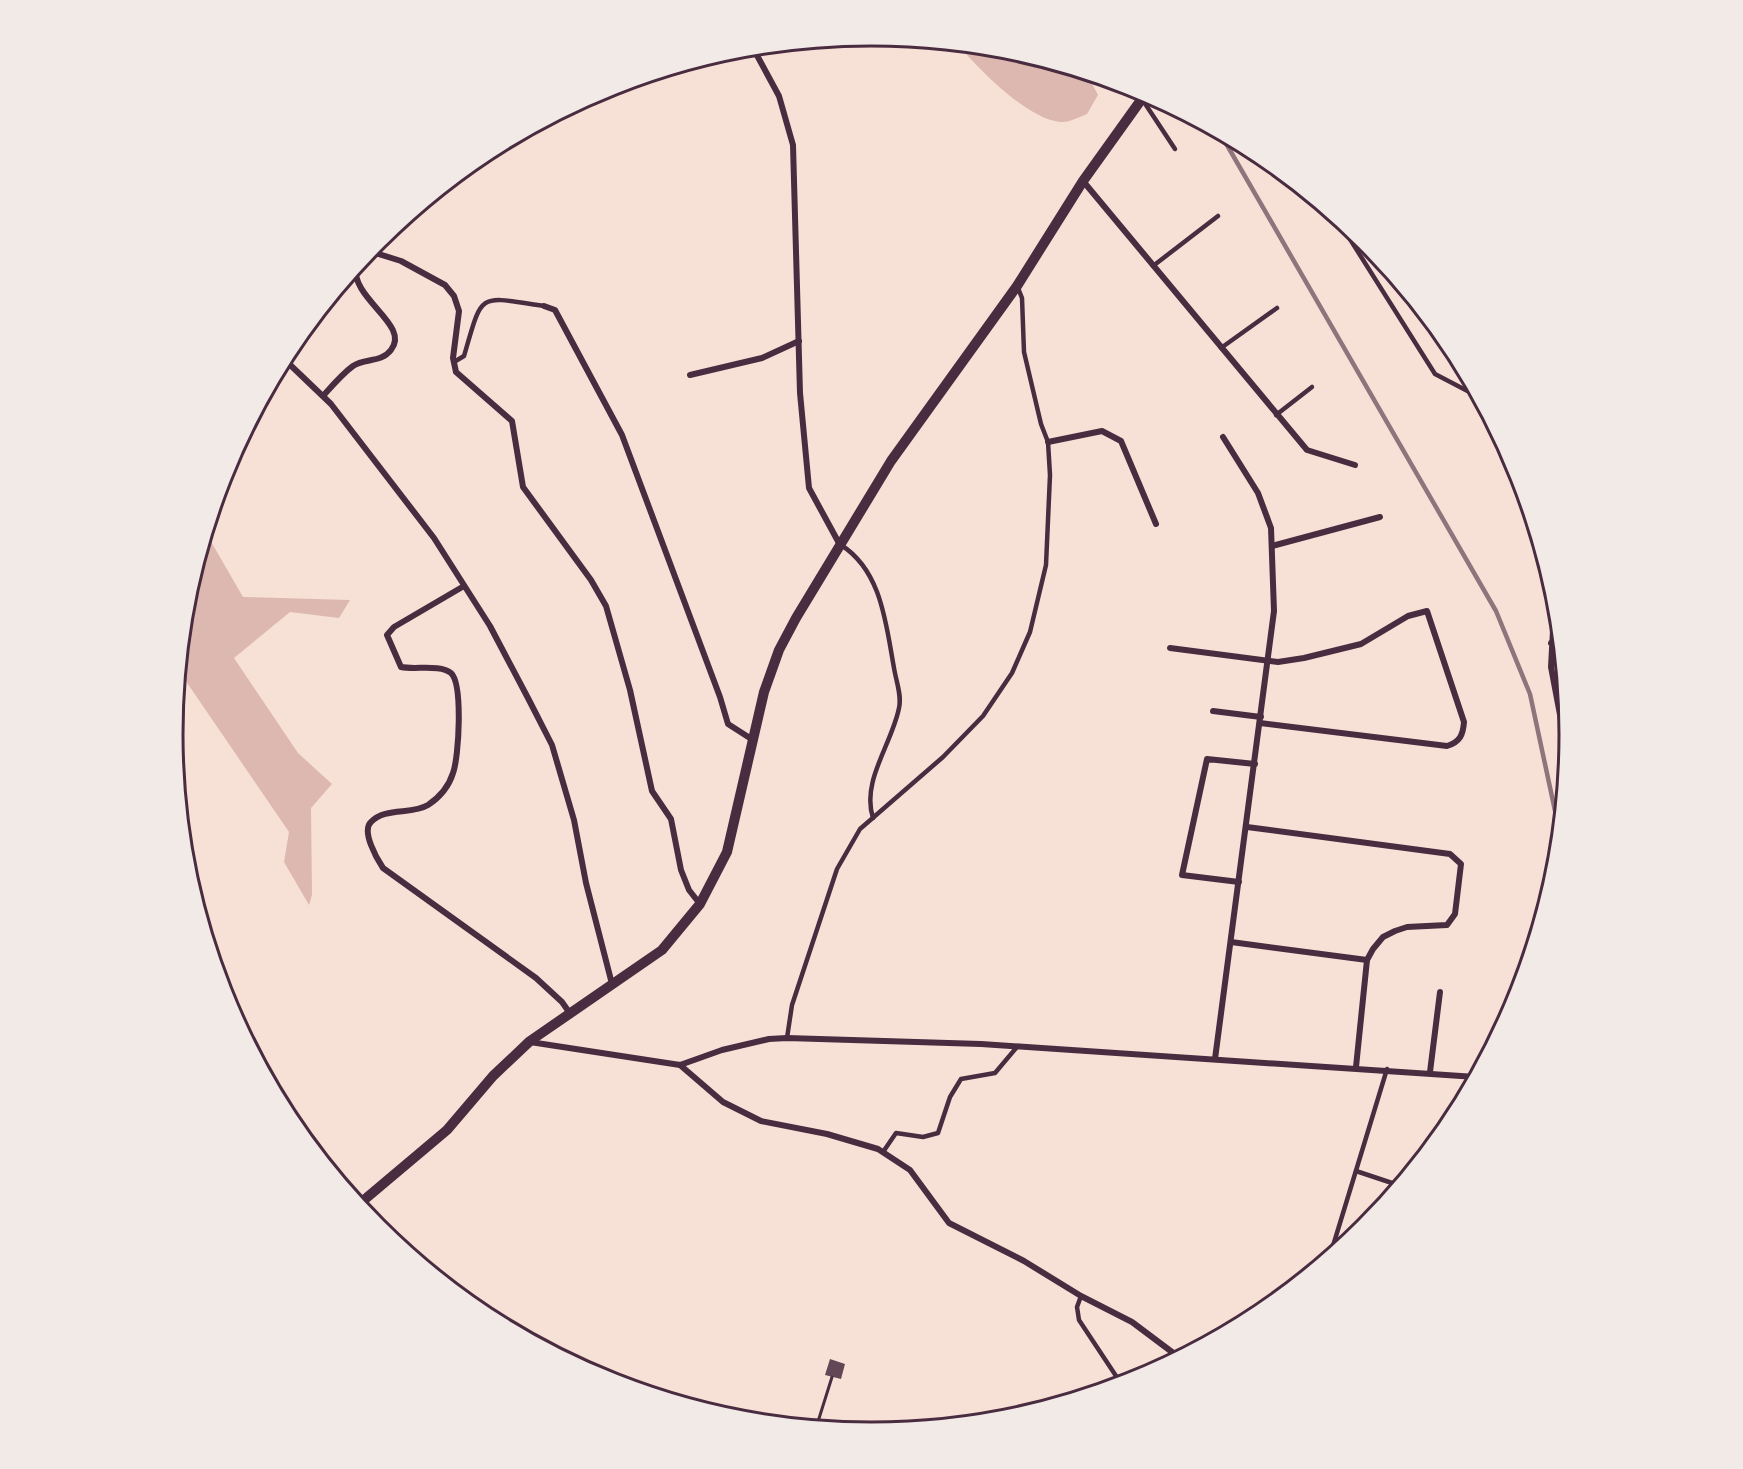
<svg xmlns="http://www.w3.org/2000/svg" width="1743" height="1469" font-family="Merriweather,serif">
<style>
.water{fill:#dcb8b0}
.building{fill:#644757}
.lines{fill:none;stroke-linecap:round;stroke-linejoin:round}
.path{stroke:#4a2c40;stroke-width:3}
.service{stroke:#4a2c40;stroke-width:4.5}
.minor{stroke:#4a2c40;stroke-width:6}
.tertiary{stroke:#4a2c40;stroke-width:10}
.rail{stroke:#8f747c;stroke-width:4.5}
.rim{fill:none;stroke:#4a2c40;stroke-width:3}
</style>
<rect width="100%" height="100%" fill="#f7e1d7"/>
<g class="water">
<path d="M958,45L1008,49L1087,74L1098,95L1087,114C1079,117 1069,123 1060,122C1027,119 979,69 958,45Z"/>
<path d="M206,533L243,597L350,600L339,618L290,612L234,658L298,753L332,784L311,808L312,895L309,905L284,862L289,832L179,671L186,598Z"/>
</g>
<path class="building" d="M830,1359L845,1364L841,1379L825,1375Z"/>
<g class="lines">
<path class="path" d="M816,1428L832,1377"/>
<g class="service">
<path d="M1142,99L1175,149"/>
<path d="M1336,217L1435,374L1479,397"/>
<path d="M1153,266L1218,216"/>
<path d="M1221,348L1277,308"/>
<path d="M454,362L464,356C483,291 477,296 544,306"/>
<path d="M1276,415L1312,387"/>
<path d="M841,545C882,571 886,625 894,668C896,681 902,695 899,708C892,744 861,781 873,818"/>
<path d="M787,1038L792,1005L837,869L860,829L943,757L983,716L1012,673L1030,632L1046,565L1050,475L1048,442L1041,424L1024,352L1022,298L1018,288"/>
<path d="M883,1152L896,1133L923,1137L938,1133L950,1097L961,1079L995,1073L1017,1047"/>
<path d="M1356,1171L1401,1186"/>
<path d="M1329,1259L1387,1069"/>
<path d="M1081,1296L1077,1307L1079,1320L1122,1385"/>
</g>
<g class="minor">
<path d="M753,48L779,96L793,145L800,393L809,488L840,545"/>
<path d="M667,73L691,63"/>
<path d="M1083,181L1307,450L1355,465"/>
<path d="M369,251L401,261L445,285L454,296L459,311L453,358L456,372L512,421L523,487L591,580L606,606L630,690L652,791L671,819L681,870L689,890L700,904"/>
<path d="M544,306L555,310L622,435L720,697L728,724L753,740"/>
<path d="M284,359L331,404L434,538L490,626L529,700L552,745L574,820L586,883L612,984"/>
<path d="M690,375L762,358L799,341"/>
<path d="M323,396C332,386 342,374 353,366C365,358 381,363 391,350C411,325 351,299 356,267"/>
<path d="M1048,442L1102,431L1121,441L1156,524"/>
<path d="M1272,546L1380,517"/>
<path d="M464,586L394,627L387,635L401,667C415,670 440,664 451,673C463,684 459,757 453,773C449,786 440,797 428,805C412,815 385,807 371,822C361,831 377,859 383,868L536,978L562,1002L569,1012"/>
<path d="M1555,594L1551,667L1568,757"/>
<path d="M1551,643L1561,645"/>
<path d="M1170,648L1278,662L1304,658L1361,644L1408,616L1427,611L1464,722C1463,735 1460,742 1447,746L1260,723"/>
<path d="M1213,711L1261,717"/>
<path d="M1247,827L1450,854L1461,864L1455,914L1447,925L1407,927L1395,931L1383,937L1373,949L1367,960L1356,1067"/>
<path d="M1239,882L1182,875L1207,759L1255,764"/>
<path d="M1231,942L1367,960"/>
<path d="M530,1042L680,1065L722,1050L769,1039L787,1038L981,1044L1476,1077"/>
<path d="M1215,1059L1274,611L1271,528L1258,493L1223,437"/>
<path d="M680,1065L723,1102L761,1121L827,1134L878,1149L910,1170L949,1223L1024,1261L1081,1296L1132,1322L1180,1358"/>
<path d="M1430,1072L1440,992"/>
</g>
<path class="tertiary" d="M358,1205L447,1130L493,1076L530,1041L662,950L700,904L727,852L764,692L779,650L796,618L891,461L1017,286L1083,181L1146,93"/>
<path class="rail" d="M1220,133L1496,611L1530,694L1560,834"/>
</g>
<path d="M0 0H1743V1469H0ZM183 734a688 688 0 1 1 1376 0a688 688 0 1 1-1376 0Z" fill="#f1eae7" fill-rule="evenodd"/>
<path class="rim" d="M183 734a688 688 0 1 1 1376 0a688 688 0 1 1-1376 0Z"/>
</svg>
